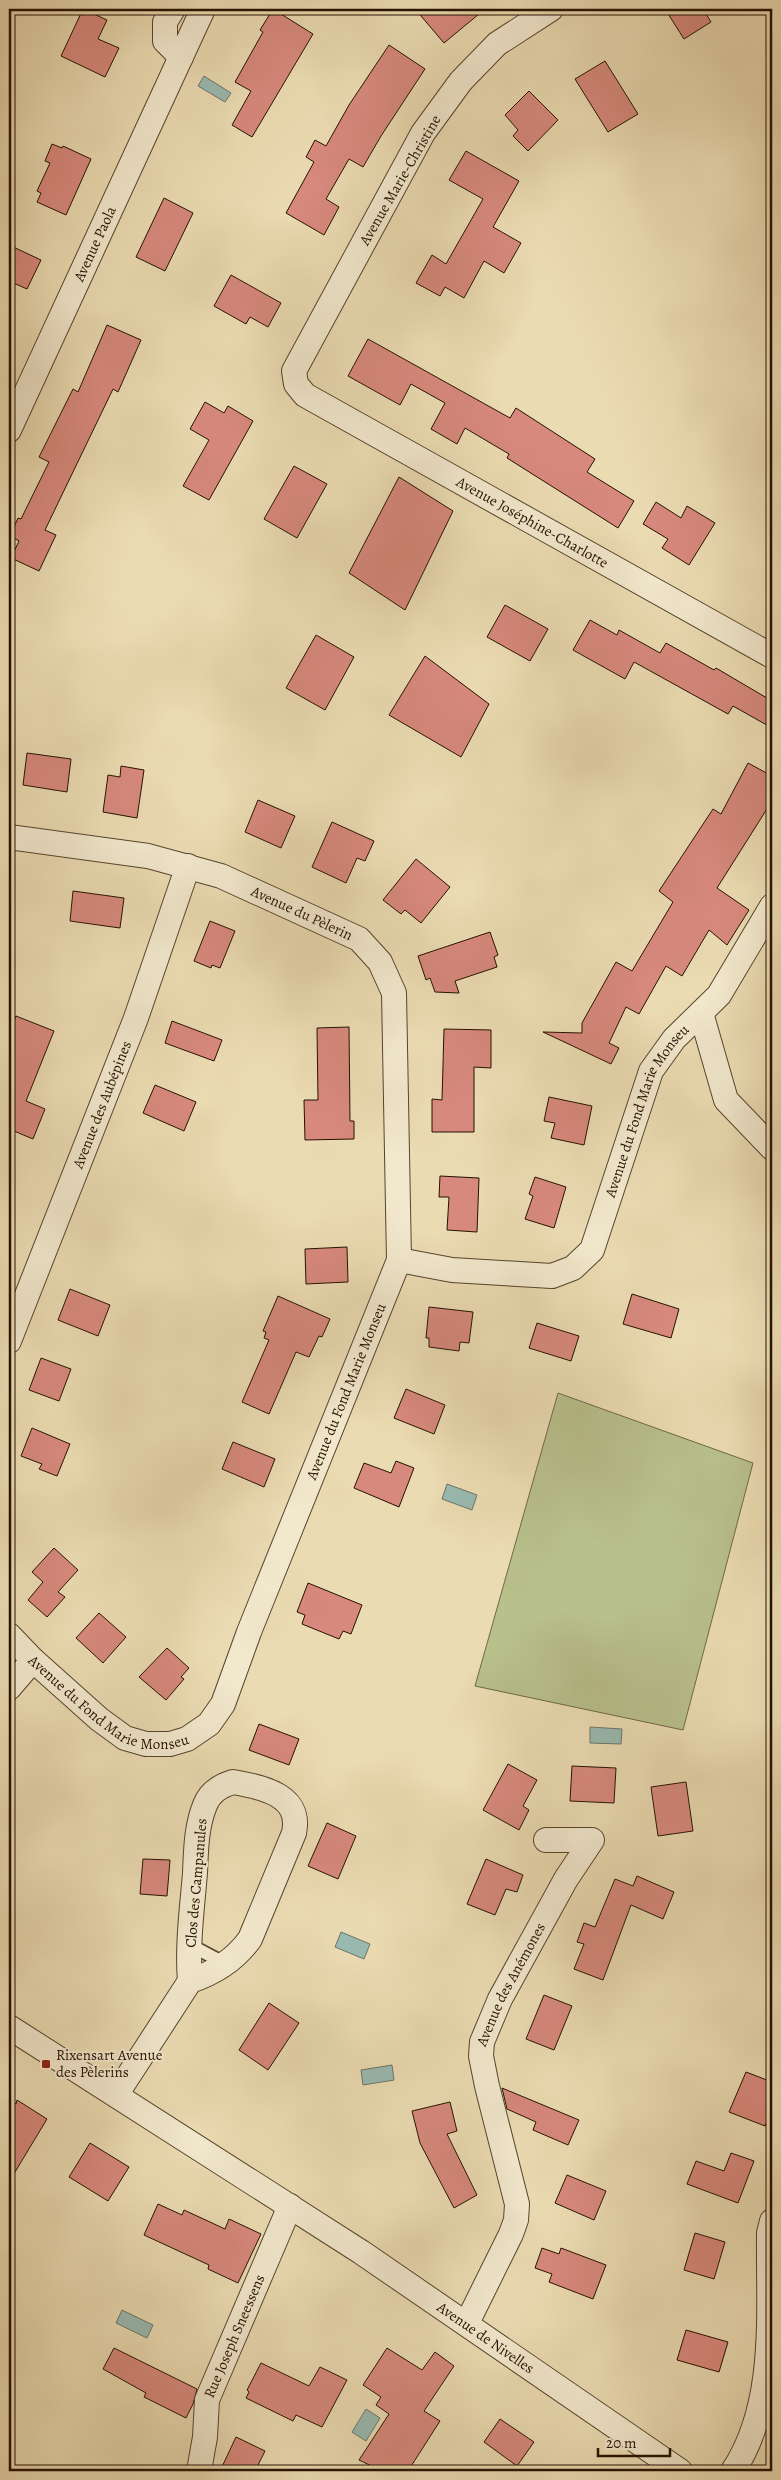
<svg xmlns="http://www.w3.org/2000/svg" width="781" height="2480" font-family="Alegreya,serif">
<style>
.green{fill:#b8c08c;stroke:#6e6846}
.water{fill:#99bab1;stroke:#6b766a}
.building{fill:#d7897d;stroke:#251100}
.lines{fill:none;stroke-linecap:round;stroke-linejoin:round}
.lane-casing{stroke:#56442c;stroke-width:15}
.street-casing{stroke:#56442c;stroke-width:26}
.lane{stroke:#f2e8cd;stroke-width:12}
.street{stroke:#f2e8cd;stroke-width:24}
.poi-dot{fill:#8f2418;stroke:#f2e8cd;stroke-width:2}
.labels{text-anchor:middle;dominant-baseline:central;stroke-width:4;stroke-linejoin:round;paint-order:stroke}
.street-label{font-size:15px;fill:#251100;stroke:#f2e8cd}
.poi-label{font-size:15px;fill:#251100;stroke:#f2e8cd;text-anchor:start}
</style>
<rect width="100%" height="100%" fill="#ebdbb2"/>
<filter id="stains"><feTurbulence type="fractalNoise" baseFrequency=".004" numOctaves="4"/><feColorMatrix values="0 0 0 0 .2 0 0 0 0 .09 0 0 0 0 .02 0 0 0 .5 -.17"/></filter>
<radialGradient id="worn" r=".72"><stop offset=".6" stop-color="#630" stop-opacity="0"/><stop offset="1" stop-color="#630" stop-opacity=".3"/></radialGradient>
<path class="green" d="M558,1393L753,1463L683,1730L475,1686Z"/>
<g class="water">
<path d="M204,76L231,93L225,102L198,86Z"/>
<path d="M447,1484L477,1495L472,1510L442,1499Z"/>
<path d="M590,1727L622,1729L621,1744L590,1743Z"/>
<path d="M341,1932L370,1944L364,1959L335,1947Z"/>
<path d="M392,2065L394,2080L363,2085L361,2070Z"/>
<path d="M122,2310L153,2325L147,2338L116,2323Z"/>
<path d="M366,2409L380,2418L366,2441L352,2432Z"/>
</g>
<g class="building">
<path d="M83,9L107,20L98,39L119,48L105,77L61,56Z"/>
<path d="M273,9L313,34L252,137L232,125L251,91L235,82L263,32L260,30Z"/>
<path d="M415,9H485L444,43Z"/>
<path d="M665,9H703L711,22L684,39Z"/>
<path d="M389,45L425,69L381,136L363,167L349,159L326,199L339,207L324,235L286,213L314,162L306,157L315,140L326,146L349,105Z"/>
<path d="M605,61L638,114L608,132L575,79Z"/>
<path d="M529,91L558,120L528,151L513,136L518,130L505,115Z"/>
<path d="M52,144L62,148L63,146L91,159L66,215L37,202L41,193L37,191L50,163L45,161Z"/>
<path d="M466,151L519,181L493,227L521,243L504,273L484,261L464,298L445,287L440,296L416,283L432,255L446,264L483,199L449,180Z"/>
<path d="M164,198L193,213L165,271L136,257Z"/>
<path d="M9,245L41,260L27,289L9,281Z"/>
<path d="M231,275L281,303L268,327L250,317L246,324L214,306Z"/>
<path d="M107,325L141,340L118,392L113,389L45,530L56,535L39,571L11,558L19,541L10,536L18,518L21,519L49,462L39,457L73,389L78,392Z"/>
<path d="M368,339L510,418L516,408L595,459L587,472L634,501L618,528L507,458L509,454L465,428L457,444L431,429L445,403L411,384L400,405L348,376Z"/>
<path d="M205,402L224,413L228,406L253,421L209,500L183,486L209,440L190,429Z"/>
<path d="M294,466L327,484L297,538L264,519Z"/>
<path d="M399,477L453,511L405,610L349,573Z"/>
<path d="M656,502L681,518L687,506L715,523L689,565L662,548L668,539L643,524Z"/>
<path d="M505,605L548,629L530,661L487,637Z"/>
<path d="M590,620L617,635L619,630L660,653L666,643L714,670L716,668L772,701V728L733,706L728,714L634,662L625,679L573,650Z"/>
<path d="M316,635L354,657L325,710L286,688Z"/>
<path d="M425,656L489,704L461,757L389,715Z"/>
<path d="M27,753L71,759L67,792L23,785Z"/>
<path d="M748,763L772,776V801L717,888L749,910L727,945L709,930L682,976L666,966L639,1014L626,1007L609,1043L619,1048L611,1064L543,1032L582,1033V1023L616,962L632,971L673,902L659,891L713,809L721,814Z"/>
<path d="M121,766L144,770L137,818L103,812L108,775L120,777Z"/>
<path d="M258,800L295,816L281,848L245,832Z"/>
<path d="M332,822L374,841L365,861L357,858L346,883L312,867Z"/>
<path d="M416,859L450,887L421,923L405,910L401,914L383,900Z"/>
<path d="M73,891L124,898L120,928L70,921Z"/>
<path d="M210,921L235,931L220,968L212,965L211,968L194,961Z"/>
<path d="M490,932L498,955L494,957L497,967L455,981L459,993L435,992L430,978L426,980L418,956Z"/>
<path d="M16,1016L54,1031L26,1101L45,1109L33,1139L14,1131L10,1142L9,1035Z"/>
<path d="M172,1021L222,1040L214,1061L165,1043Z"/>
<path d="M349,1027L350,1121H354V1139L305,1140L304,1100H318L317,1028Z"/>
<path d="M444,1029L491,1030V1068L474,1067V1132H432V1099L442,1100Z"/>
<path d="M155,1085L196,1102L184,1131L143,1113Z"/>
<path d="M549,1097L592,1106L584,1145L551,1138L555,1123L544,1121Z"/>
<path d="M440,1176L479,1178L477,1232L447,1230L449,1197H439Z"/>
<path d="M535,1177L566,1187L554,1228L525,1219L533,1196L529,1194Z"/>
<path d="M347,1247L348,1282L306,1284L305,1249Z"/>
<path d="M70,1289L110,1305L98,1336L58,1320Z"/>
<path d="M632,1294L679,1309L671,1338L623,1324Z"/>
<path d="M278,1296L330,1319L322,1337L319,1336L309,1357L296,1352L269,1414L242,1402L269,1340L264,1338L266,1332L263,1331Z"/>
<path d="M429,1307L473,1312L469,1343L460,1342L459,1351L429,1347V1338H426Z"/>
<path d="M537,1323L579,1336L571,1361L529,1348Z"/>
<path d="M41,1358L71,1369L59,1401L29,1390Z"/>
<path d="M406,1389L445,1405L434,1434L394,1418Z"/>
<path d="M32,1428L70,1444L57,1476L39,1469L42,1464L21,1456Z"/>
<path d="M233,1442L275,1459L264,1487L222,1469Z"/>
<path d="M396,1461L414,1468L399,1507L354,1488L364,1463L391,1473Z"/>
<path d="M54,1548L78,1570L58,1592L65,1597L47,1617L28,1600L43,1582L32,1572Z"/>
<path d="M308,1583L362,1605L351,1634L343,1631L339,1639L302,1624L305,1615L297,1612Z"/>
<path d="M99,1613L126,1637L103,1663L76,1638Z"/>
<path d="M167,1648L189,1668L181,1677L184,1679L166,1700L139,1677Z"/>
<path d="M259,1724L299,1739L289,1765L249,1750Z"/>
<path d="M508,1764L537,1780L523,1806L529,1810L519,1830L483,1810Z"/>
<path d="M572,1766L616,1768L614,1803L570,1801Z"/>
<path d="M686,1782L693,1831L658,1836L651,1787Z"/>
<path d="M327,1823L356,1836L338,1879L308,1866Z"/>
<path d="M143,1859L170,1860L167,1896L140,1894Z"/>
<path d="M486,1859L523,1875L517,1892L506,1889L495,1915L467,1904Z"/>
<path d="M637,1876L674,1892L663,1919L631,1905L603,1980L574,1969L584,1944L577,1942L584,1923L595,1927L615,1879L633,1886Z"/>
<path d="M544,1995L572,2006L554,2050L526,2039Z"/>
<path d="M269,2003L299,2023L268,2070L239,2050Z"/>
<path d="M746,2072L772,2082V2108L765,2126L729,2112Z"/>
<path d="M502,2088L579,2120L568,2145L533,2130L536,2122L507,2109Z"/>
<path d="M9,2100L16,2104L17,2100L47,2119L9,2182Z"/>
<path d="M450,2102L457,2131L447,2134L477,2195L454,2208L420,2143L412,2111Z"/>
<path d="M90,2143L129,2167L108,2201L69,2177Z"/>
<path d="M731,2153L754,2161L738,2203L687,2184L696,2161L724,2171Z"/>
<path d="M567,2175L606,2191L594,2220L555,2203Z"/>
<path d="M158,2204L182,2215L184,2210L225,2229L229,2219L261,2234L238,2283L208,2269L209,2265L144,2235Z"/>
<path d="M695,2233L725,2242L714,2279L684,2270Z"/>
<path d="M542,2248L559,2254L561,2248L606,2265L593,2299L549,2282L552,2274L535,2268Z"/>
<path d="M686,2330L728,2342L719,2372L677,2360Z"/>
<path d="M114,2348L197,2389L193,2404L186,2418L144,2397L146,2393L103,2369Z"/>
<path d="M387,2348L422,2370L435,2352L454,2366L424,2411L440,2421L408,2471H382L359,2460L389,2414L376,2405L381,2397L363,2385Z"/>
<path d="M261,2363L309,2386L320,2367L347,2380L322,2427L296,2415L293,2421L246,2398L249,2392L247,2390Z"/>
<path d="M500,2419L534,2442L517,2466L484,2442Z"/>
<path d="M236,2437L265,2451L255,2471H220Z"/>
</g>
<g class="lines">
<g class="lane-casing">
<path id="lane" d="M190,1945L226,1964"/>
</g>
<g class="street-casing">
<g id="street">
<path d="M173,9L165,22V41L181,57"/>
<path id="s1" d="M551,9L497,44L461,81L423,133L294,371L296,384L305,395L772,656"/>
<path id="s2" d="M9,430L203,9"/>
<path id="s3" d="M9,837L148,856L221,876L359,939L380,962L394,993L399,1260"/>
<path d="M701,1013L726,1100L772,1148"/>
<path id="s4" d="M9,1341L136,1018L188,866"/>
<path id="s5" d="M9,1635L33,1660L99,1719L125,1738L146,1744H170L187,1739L209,1724L223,1704L249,1632L399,1260L452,1270L552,1276L573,1268L592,1250L651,1071L674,1039L719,995L772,906"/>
<path d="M9,1688L33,1660"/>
<path d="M233,1782C262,1787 302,1795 294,1833L250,1939C235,1960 214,1973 190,1981C187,1946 192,1909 195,1873C196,1851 196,1827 205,1805C210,1792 220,1786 233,1782Z"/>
<path id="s6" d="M9,2027L361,2252L680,2471"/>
<path d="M116,2095L190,1981"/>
<path id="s7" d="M467,2323L511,2234L516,2220L517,2204L487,2086L481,2056L482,2042L500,1999L566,1879L592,1840H546"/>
<path id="s8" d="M199,2471L205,2437L207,2400L290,2206"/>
<path d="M733,2471C778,2403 768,2311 769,2233L772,2221"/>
</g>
</g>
<use href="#lane" class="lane"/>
<use href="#street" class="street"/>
</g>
<rect class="poi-dot" x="41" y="2059" width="10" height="10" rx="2.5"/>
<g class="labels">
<g class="street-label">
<text transform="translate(400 180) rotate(-60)">Avenue Marie-Christine</text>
<text stroke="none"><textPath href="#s2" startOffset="205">Avenue Paola</textPath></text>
<text stroke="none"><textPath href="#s1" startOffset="739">Avenue Joséphine-Charlotte</textPath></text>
<text stroke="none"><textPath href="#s3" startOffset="305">Avenue du Pèlerin</textPath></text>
<text stroke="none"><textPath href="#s4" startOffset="254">Avenue des Aubépines</textPath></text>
<text stroke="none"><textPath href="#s5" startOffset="1101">Avenue du Fond Marie Monseu</textPath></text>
<text stroke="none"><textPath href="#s5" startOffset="606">Avenue du Fond Marie Monseu</textPath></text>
<text stroke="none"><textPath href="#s5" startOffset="126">Avenue du Fond Marie Monseu</textPath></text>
<text transform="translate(196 1883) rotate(-85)">Clos des Campanules</text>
<text stroke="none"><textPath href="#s7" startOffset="361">Avenue des Anémones</textPath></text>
<text stroke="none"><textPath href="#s8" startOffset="141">Rue Joseph Sneessens</textPath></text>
<text stroke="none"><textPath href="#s6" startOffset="569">Avenue de Nivelles</textPath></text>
</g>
<g class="poi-label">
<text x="56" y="2055">Rixensart Avenue<tspan x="56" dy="17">des Pèlerins</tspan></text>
</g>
</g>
<rect width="781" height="2480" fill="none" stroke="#ebdbb2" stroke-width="30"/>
<rect x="10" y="10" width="761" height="2460" fill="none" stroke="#251100" stroke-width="2.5"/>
<rect x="15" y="15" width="751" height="2450" fill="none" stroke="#251100"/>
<path d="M598 2448v8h72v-8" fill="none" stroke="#251100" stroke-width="2.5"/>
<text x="606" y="2448" font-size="15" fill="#251100" stroke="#f2e8cd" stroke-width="4" paint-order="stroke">20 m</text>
<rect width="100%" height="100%" filter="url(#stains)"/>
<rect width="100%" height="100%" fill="url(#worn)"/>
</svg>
